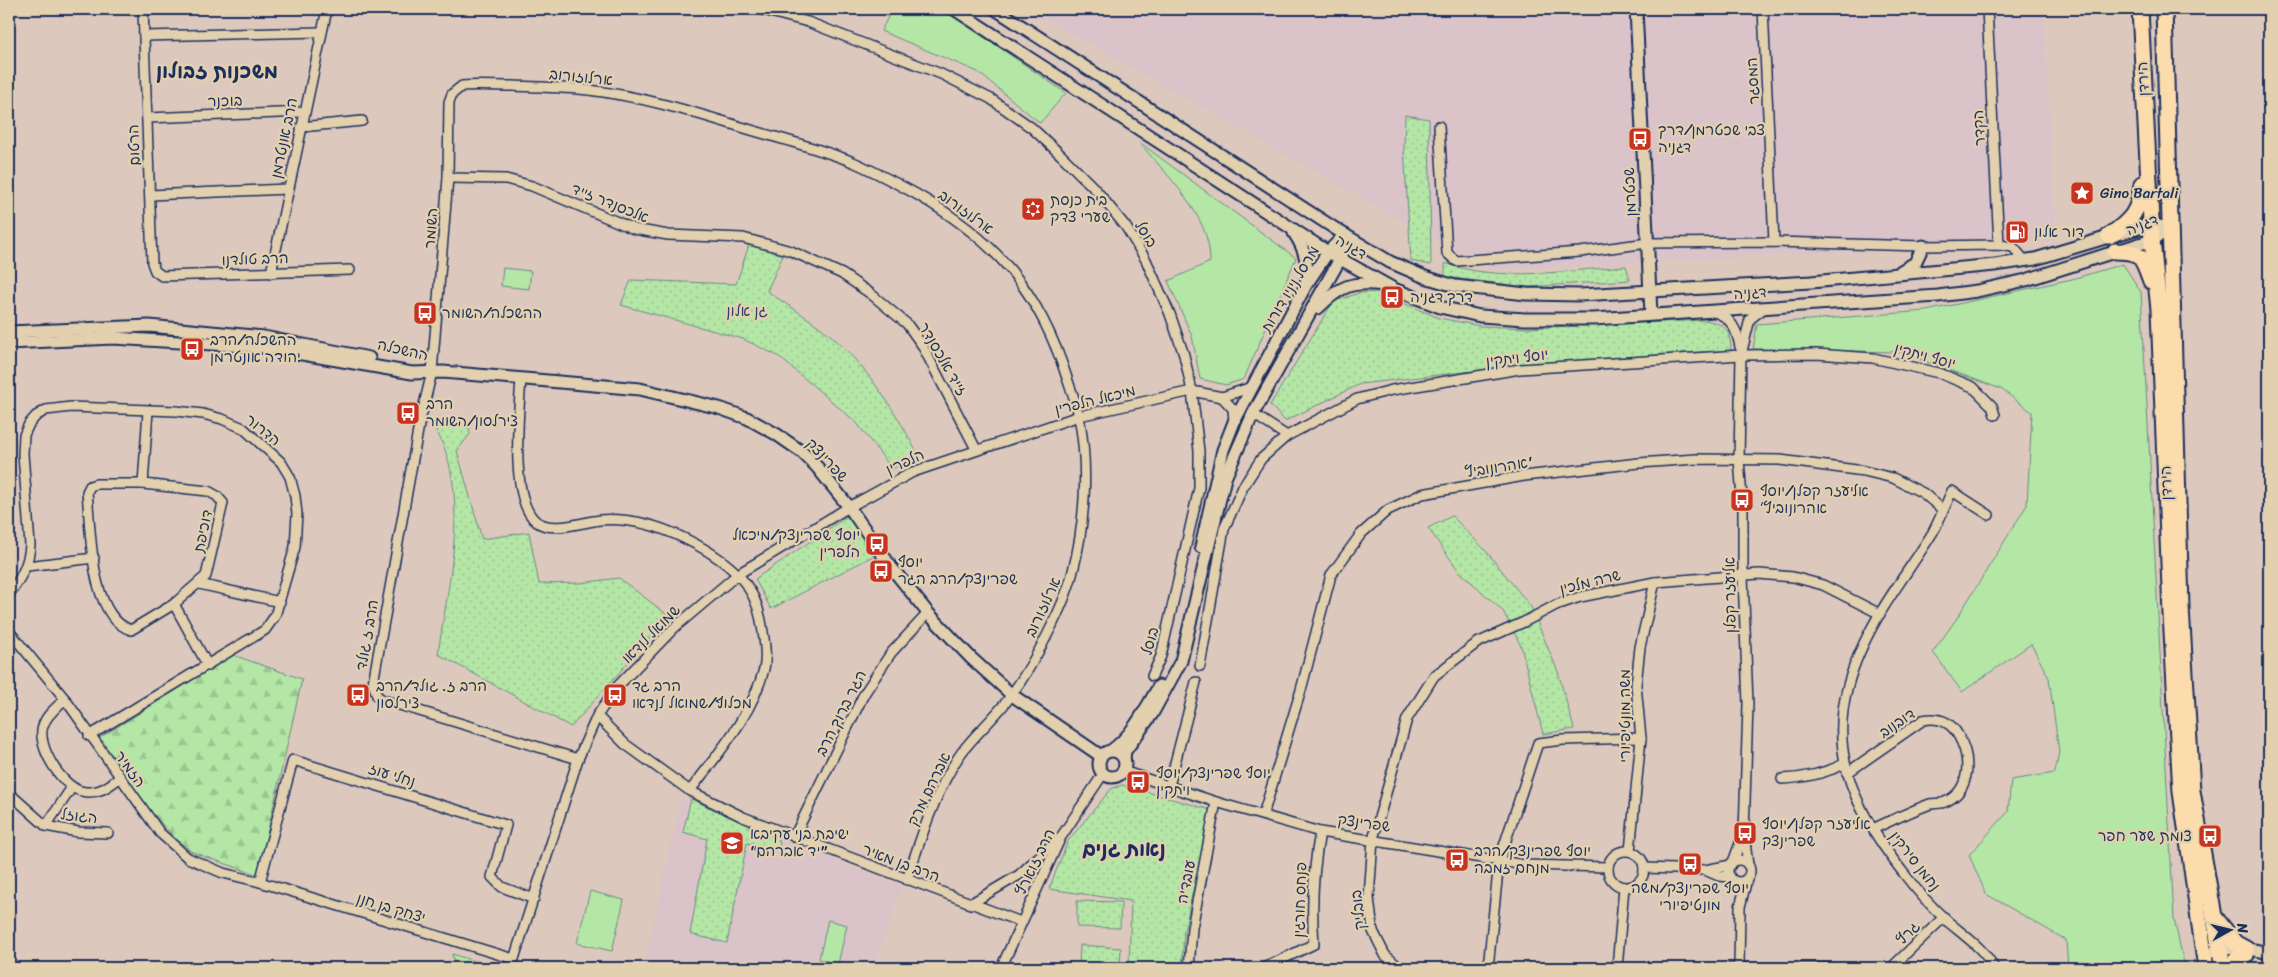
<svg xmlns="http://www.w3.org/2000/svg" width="2278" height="977" font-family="Sriracha,'Playpen Sans Hebrew',sans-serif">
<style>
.built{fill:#dac3c9}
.green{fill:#b4e6a6;stroke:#688a82}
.forest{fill:url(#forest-firs);stroke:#688a82}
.park{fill:url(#park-dots);stroke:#688a82}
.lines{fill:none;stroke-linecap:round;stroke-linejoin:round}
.street-casing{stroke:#1b2f5e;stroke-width:12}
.secondary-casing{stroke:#1b2f5e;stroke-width:15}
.highway-casing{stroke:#1b2f5e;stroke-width:19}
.street{stroke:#e2d0ae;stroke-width:9}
.secondary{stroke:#e2d0ae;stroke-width:11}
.highway{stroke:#fcdcac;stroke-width:15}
.labels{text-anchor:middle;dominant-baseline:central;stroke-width:4.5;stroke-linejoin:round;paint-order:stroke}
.street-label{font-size:15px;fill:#1b2f5e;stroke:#e2d0ae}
.poi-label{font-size:15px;fill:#1b2f5e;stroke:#e2d0ae;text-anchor:start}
.park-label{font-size:15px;fill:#2a4165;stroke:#e2d0ae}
.district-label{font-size:20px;font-weight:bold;fill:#1b2f5e;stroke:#e2d0ae}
</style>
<defs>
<pattern id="forest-firs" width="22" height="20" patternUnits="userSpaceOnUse" patternTransform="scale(1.25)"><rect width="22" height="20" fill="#b4e6a6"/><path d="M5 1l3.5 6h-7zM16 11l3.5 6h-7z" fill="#9ac691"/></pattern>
<pattern id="park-dots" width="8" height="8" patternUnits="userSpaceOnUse" patternTransform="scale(1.25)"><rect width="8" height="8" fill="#b4e6a6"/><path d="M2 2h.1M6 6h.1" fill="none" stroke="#9ac691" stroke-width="1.8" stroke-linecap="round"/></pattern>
</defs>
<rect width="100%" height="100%" fill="#ddc8be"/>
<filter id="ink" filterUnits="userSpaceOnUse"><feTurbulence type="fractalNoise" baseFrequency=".02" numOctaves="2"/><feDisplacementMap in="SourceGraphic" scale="10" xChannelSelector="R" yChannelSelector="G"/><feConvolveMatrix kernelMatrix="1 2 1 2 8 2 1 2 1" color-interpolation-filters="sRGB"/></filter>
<g filter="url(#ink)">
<g class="built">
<path d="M1029,9H2044L2056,241L1489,270Z"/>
<path d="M681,798L902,887L873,968H644Z"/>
</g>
<g class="green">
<path d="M892,9H943L1066,93L1040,123L978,72L881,31Z"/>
<path d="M1139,142L1296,258L1244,379L1226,385L1200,379L1192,336L1168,281L1210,262C1211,215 1167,176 1139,142Z"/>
<path d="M2123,264L2141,292L2174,919L2185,968H2068L2066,940L1986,894L1969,855L2008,812L2011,780L2055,773L2059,752L2049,678L2031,644L1962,692L1933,652L1957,618L2027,505L2032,412L2001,389L1900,352L1753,349L1757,324L1926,311L2072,279Z"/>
<path d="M503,268L531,271L529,289L501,286Z"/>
<path d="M590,891L624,900L612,951L577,943Z"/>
<path d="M828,920L847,925L838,964L819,959Z"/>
<path d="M452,954L496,968H456Z"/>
</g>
<path class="forest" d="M233,655L302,679L258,875L192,852L174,837L139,799L96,740Z"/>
<g class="park">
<path d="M1405,115L1429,119L1431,265L1411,261L1404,148Z"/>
<path d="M749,245L784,253L767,291C791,308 818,323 839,343C873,376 897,413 918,455L892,469L856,422L778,356L743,339L621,305L631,280L736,284Z"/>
<path d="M1445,263C1498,283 1570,270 1626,266L1630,280L1528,287L1445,277Z"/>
<path d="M1377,292L1439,318L1480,326L1527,328L1705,320C1725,324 1730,329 1731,350L1549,362L1360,384L1285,421L1270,405L1333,302L1359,293Z"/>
<path d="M468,420L470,434L457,451L482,539L529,532L539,584L580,583L619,578L669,616L571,727L438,654C448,583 473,489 433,425Z"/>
<path d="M849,515L875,555L771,609L755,579Z"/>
<path d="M1452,516L1486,551L1531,607L1558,672L1574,729L1543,734L1521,646L1503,611L1459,571L1428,528Z"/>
<path d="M1122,785L1211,810L1184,931L1182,968H1129L1131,901L1049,889L1068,841L1111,789Z"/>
<path d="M691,799L779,839L780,850L747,843L727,943L690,934L707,839L683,832Z"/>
<path d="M1077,901L1121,902L1120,928L1077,927Z"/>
<path d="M1080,945L1121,948L1120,968H1079Z"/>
</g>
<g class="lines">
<g class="street-casing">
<g id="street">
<path d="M143,9L152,263L155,271L162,276L350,270"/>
<path d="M759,9L808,22L941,74L991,99L1032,128L1061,155L1096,190L1126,227L1146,260L1170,314L1184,355L1192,391L1199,451V488L1161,656L1152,676"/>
<path d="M1763,9L1774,242"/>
<path d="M1987,9L1999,245"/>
<path d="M144,36L321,32"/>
<path d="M147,118L304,112"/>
<path d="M1439,126L1447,253L1456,261L1580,252L1648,243L1774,242L1923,246L1999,245L2013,247L2025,261"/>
<path d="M301,127L362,121"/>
<path d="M448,178L506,179L532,186L634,229L668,235L743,238L791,251L842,274L871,294L907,324L922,345L976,449"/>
<path d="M150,195L287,189"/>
<path d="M271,273L327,9"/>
<path d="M1714,312C1732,317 1737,331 1740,347"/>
<path d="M521,379C519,411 509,502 537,522C553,533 582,522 600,520C610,519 621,520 630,521C668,526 729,556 749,589C757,601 761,617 763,632C765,644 767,658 764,669C752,716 718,753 690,791"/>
<path d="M1222,397L1252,387"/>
<path d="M1222,397L1233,409L1234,422"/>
<path d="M1253,414L1287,436"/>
<path d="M96,484H143L208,491L217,496L223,503L206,576L174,604L131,630C89,617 91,529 87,492L90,486Z"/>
<path d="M143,484L148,411"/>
<path d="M1989,515L1952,491C1946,504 1940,519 1933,532C1916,560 1896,586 1879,615C1819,717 1834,785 1905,875C1917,891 1932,907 1946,920C1962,934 1985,949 1994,968"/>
<path d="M27,566L94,558"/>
<path d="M199,584L280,602"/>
<path d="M9,594C21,579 29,564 30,545L23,454L24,435L29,424L36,416L46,410L71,407L176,411L203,414L222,419L243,428L281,462L290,477L295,496L297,514L295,547L275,616L265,630L89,736"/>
<path d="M174,604L208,666"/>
<path d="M9,631L65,699L160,833L188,858L223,873L260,882L514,959L578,759L597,716L616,688L674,628L738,574L849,507L913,472L1079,416L1192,391L1222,397"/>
<path d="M1200,666L1224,529L1243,487L1261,459L1287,436L1357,399L1392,390L1520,369L1741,355L1816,354L1873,358L1939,373L1973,387L1992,406L1995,415"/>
<path d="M65,699C57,707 46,715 43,726C36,745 61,786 81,791C97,795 108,787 119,778"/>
<path d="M597,716L625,744L690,791L743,817L1021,922"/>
<path d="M578,759L383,700L377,696L373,683L419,425L432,372L448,178L449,102L452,94L462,86C479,85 496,86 513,86C538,87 564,87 589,90C639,96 690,111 738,126C776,138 816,147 853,162C874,171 896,183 916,194C997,241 1039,290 1068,381C1072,393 1077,405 1079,417C1089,467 1085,526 1072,575C1063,609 1033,665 1012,694C998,715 977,732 962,752C937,786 920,840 907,880"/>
<path d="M1123,771L1216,802L1320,832L1525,865L1608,867"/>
<path d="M1847,773L1923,720C1938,717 1950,721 1958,735C1971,757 1972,790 1945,802C1941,804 1935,803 1930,804C1911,811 1892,820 1873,829"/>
<path d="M1782,779C1805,778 1824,774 1844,764"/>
<path d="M1169,786L1196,682"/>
<path d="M9,793L46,826L72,787"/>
<path d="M1263,815L1301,690L1331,575L1361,534L1388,510L1422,494L1524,476L1639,463L1696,459L1780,460L1864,471L1893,478L1923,493L1943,510"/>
<path d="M46,826L78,832L108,833"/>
<path d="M794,837L864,694L891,653L928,613"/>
<path d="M1630,851L1641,738L1636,685L1640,647L1655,582"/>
<circle cx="1626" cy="869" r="18"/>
<circle cx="1739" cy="871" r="11"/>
<path d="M1733,862L1743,835"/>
<path d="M1748,865L1744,834L1748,704L1743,576V511L1739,459L1741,355L1750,319L1763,309"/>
<path d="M1644,868L1705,870L1731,865"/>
<path d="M1705,870L1719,876L1730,877"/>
<path d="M260,882L293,760L506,825L492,877L502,887L534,899"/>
<path d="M970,904L1019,875L1057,840"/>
<path d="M1739,967L1740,907L1747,879"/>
<path d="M1001,968L1061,837L1103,774"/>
<path d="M1189,968L1192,928L1216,802"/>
<path d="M1264,968L1314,944C1311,906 1313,870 1320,832"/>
<path d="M1400,968L1385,955L1373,931L1369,898L1373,839L1407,719L1434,676L1477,643L1524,622L1556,605L1580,597L1655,582L1759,574L1793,577L1823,585L1880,614"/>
<path d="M1488,968L1499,861L1538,743L1563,740L1641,738"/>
<path d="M1617,968L1624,887"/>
<path d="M1732,968H1749"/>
<path d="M1801,968H1843"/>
<path d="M1891,968L1944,917"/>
</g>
</g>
<g class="secondary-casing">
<g id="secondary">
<path d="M954,9L1328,252L1394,289L1440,307L1480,316L1525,319H1594L1938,296L1977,291L2026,280L2152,240L2171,229"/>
<path d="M995,9L1345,235L1390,262L1425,277L1455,286L1526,294L1580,295L1811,282L1995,265L2035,259L2152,224L2171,229"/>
<path d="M1636,9L1651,314"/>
<path d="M1294,233C1305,249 1309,264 1306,283"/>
<path d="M1901,271L1915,263L1923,246"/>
<path d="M1318,308C1340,286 1351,281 1383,285"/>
<path d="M9,332L149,326L264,337L369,358"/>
<path d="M9,343L113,338L262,347L412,373L443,372L640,389L719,408L747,418L776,434L802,452L817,467L849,507L891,567L928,613L971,658L1012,695L1101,756"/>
<path d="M1201,547L1223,450L1234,422L1306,285L1328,252L1345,235"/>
<path d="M1112,750C1133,735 1146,708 1159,686"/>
<circle cx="1112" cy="764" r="13"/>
<path d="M1124,759L1125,751L1152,714L1181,661L1225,478L1253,414L1340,259L1345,235"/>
<path d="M2214,952C2231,945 2252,949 2269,953"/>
</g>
</g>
<g class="highway-casing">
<g id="highway">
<path d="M2140,9L2152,240L2159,310L2171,614L2181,792L2206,968"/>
<path d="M2164,9L2181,607L2192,791L2223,968"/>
<path d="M2109,236C2132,220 2139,212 2142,184"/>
<path d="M2115,251C2142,251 2142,257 2151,281"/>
<path d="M2216,919L2235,943L2246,949"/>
<path d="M2229,968L2237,959L2246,955"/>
</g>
</g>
<use href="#street" class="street"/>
<use href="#secondary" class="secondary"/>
<use href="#highway" class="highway"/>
</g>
</g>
<defs>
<g id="bus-square" transform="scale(1.25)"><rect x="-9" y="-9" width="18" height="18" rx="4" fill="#c8321e" stroke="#e2d0ae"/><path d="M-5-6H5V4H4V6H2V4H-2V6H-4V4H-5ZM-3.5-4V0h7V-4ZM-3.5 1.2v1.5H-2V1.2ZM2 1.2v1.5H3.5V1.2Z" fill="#fff"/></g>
<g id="sight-square" transform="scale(1.25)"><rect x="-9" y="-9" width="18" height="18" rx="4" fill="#c8321e" stroke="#e2d0ae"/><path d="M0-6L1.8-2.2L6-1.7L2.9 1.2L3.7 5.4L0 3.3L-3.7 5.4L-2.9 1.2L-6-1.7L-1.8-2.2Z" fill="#fff"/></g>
<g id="synagogue-square" transform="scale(1.25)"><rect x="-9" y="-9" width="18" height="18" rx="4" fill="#c8321e" stroke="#e2d0ae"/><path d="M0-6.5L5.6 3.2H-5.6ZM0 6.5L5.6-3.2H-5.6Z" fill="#fff"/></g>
<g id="fuel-square" transform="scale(1.25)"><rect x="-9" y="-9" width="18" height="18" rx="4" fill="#c8321e" stroke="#e2d0ae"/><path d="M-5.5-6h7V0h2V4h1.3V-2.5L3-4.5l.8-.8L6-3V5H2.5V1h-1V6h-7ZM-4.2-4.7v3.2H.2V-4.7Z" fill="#fff"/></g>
<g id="school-square" transform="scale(1.25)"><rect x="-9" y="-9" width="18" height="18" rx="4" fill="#c8321e" stroke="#e2d0ae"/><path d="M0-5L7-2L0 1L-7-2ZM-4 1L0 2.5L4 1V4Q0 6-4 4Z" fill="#fff"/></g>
</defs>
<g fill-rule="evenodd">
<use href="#bus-square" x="1640" y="139"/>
<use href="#sight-square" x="2082" y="193"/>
<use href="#synagogue-square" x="1033" y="209"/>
<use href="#fuel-square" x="2017" y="232"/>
<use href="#bus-square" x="1392" y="297"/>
<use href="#bus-square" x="425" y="313"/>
<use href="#bus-square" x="192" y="349"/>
<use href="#bus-square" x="408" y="413"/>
<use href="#bus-square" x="1742" y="500"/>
<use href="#bus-square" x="877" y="544"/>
<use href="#bus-square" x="881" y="571"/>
<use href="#bus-square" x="358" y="695"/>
<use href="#bus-square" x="615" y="695"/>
<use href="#bus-square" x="1138" y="782"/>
<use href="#bus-square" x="1745" y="833"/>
<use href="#bus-square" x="2210" y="836"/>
<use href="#school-square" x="732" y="843"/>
<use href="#bus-square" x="1457" y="860"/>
<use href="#bus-square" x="1690" y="864"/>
</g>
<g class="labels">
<g class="street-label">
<text transform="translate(581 77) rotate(6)">ארלוזורוב</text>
<text transform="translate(2143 79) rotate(-93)">הירדן</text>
<text transform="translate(1753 81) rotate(-93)">המסגר</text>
<text transform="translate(225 101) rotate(-2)">בוכנר</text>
<text transform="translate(1979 128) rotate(-93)">הקדר</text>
<text transform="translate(284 138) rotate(-78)">הרב אונטרמן</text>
<text transform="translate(134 145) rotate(-92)">הרטום</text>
<text transform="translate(1630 192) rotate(-93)">שכטרמן</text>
<text transform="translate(610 203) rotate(22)">אלכסנדר זייד</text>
<text transform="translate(966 212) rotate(36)">ארלוזורוב</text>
<text transform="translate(2142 225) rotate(-22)">דגניה</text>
<text transform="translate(431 228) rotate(-86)">השומר</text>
<text transform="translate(1146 234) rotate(58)">בוסל</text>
<text transform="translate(1351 247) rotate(30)">דגניה</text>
<text transform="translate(255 259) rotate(-2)">הרב טולדנו</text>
<text transform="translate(1290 289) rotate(-59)">מרסל ניניו דורות</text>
<text transform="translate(1750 293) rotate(-4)">דגניה</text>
<text transform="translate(403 350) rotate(13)">ההשכלה</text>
<text transform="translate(1925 356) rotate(15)">יוסף ויתקין</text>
<text transform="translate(1517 358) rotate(-7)">יוסף ויתקין</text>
<text transform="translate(943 359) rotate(60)">זייד אלכסנדר</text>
<text transform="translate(1095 400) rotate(-14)">מיכאל הלפרין</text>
<text transform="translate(263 430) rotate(39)">הדרור</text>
<text transform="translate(827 460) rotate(47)">שפרינצק</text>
<text transform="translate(905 462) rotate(-25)">הלפרין</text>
<text transform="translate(1499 467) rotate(-9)">אהרונוביץ'</text>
<text transform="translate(2166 483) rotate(-92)">הירדן</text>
<text transform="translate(203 531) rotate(-78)">דוכיפת</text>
<text transform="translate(1590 582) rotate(-14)">שרה מלכין</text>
<text transform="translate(1730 595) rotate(-91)">אליעזר קפלן</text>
<text transform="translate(1043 607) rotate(-65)">ארלוזורוב</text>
<text transform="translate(651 634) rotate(-45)">שמואל לנדאו</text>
<text transform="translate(367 635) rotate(-80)">הרב ז גולד</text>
<text transform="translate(1150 641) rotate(-74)">בוסל</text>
<text transform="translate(841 713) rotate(-63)">הגר ברוך הרב</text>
<text transform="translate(1625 716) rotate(-90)">משה מונטיפיורי</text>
<text transform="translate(1897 723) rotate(-34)">דובנוב</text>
<text transform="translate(130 769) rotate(54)">הזמיר</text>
<text transform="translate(392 775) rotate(17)">נחלי עוז</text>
<text transform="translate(929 789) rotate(-64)">אברהם מרק</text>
<text transform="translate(79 816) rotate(6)">הגוזל</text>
<text transform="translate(1364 823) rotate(8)">שפרינצק</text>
<text transform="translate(1915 861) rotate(52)">נחמן סירקין</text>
<text transform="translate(1035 862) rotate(-64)">הרב זוארץ</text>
<text transform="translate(901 863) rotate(21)">הרב בן מאיר</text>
<text transform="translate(1186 882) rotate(-79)">עובדיה</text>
<text transform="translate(1300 900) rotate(-88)">פנחס חורגין</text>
<text transform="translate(391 908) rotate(17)">יצחק בן חנן</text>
<text transform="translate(1358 910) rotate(-96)">בובליק</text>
<text transform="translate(1908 933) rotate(-44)">גרץ</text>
</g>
<g class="poi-label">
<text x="1658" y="130">צבי שכטרמן/דרך<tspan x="1658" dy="17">דגניה</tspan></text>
<text x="2100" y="193">Gino Bartali</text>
<text x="1050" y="200">בית כנסת<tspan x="1050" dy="17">שערי צדק</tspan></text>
<text x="2034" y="232">דור אלון</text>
<text x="1410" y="297">דרך דגניה</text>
<text x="442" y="313">ההשכלה/השומר</text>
<text x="210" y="340">ההשכלה/הרב<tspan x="210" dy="17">יהודה אונטרמן</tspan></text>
<text x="426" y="404">הרב<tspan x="426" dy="17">צירלסון/השומר</tspan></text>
<text x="1760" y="491">אליעזר קפלן/יוסף<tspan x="1760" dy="17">אהרונוביץ׳</tspan></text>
<text x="860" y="535" text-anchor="end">יוסף שפרינצק/מיכאל<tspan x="860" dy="17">הלפרין</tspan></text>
<text x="898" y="562">יוסף<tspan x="898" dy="17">שפרינצק/הרב הגר</tspan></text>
<text x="376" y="686">הרב ז. גולד/הרב<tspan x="376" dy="17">צירלסון</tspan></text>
<text x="632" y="686">הרב גד<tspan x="632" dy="17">מכלוף/שמואל לנדאו</tspan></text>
<text x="1156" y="773">יוסף שפרינצק/יוסף<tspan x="1156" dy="17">ויתקין</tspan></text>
<text x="1762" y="824">אליעזר קפלן/יוסף<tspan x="1762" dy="17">שפרינצק</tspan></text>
<text x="750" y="834">ישיבת בני עקיבא<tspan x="750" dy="17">"יד אברהם"</tspan></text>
<text x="2192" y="836" text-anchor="end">צומת שער חפר</text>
<text x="1474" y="851">יוסף שפרינצק/הרב<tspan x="1474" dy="17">מנחם זמבה</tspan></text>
<text x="1690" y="888" text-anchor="middle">יוסף שפרינצק/משה<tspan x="1690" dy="17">מונטיפיורי</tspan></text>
</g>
<g class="park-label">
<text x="747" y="311">גן אלון</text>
</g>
<g class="district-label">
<text x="217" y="71">משכנות זבולון</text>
<text x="1124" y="849">נאות גנים</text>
</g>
</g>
<rect width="2278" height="977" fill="none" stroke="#e2d0ae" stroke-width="30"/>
<rect x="15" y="15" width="2248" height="947" fill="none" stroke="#1b2f5e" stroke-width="2" filter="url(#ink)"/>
<g transform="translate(2230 930) rotate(82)" stroke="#e2d0ae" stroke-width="4" paint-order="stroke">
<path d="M0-4L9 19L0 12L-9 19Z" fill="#1b2f5e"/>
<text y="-8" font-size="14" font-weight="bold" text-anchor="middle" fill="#1b2f5e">N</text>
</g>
</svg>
